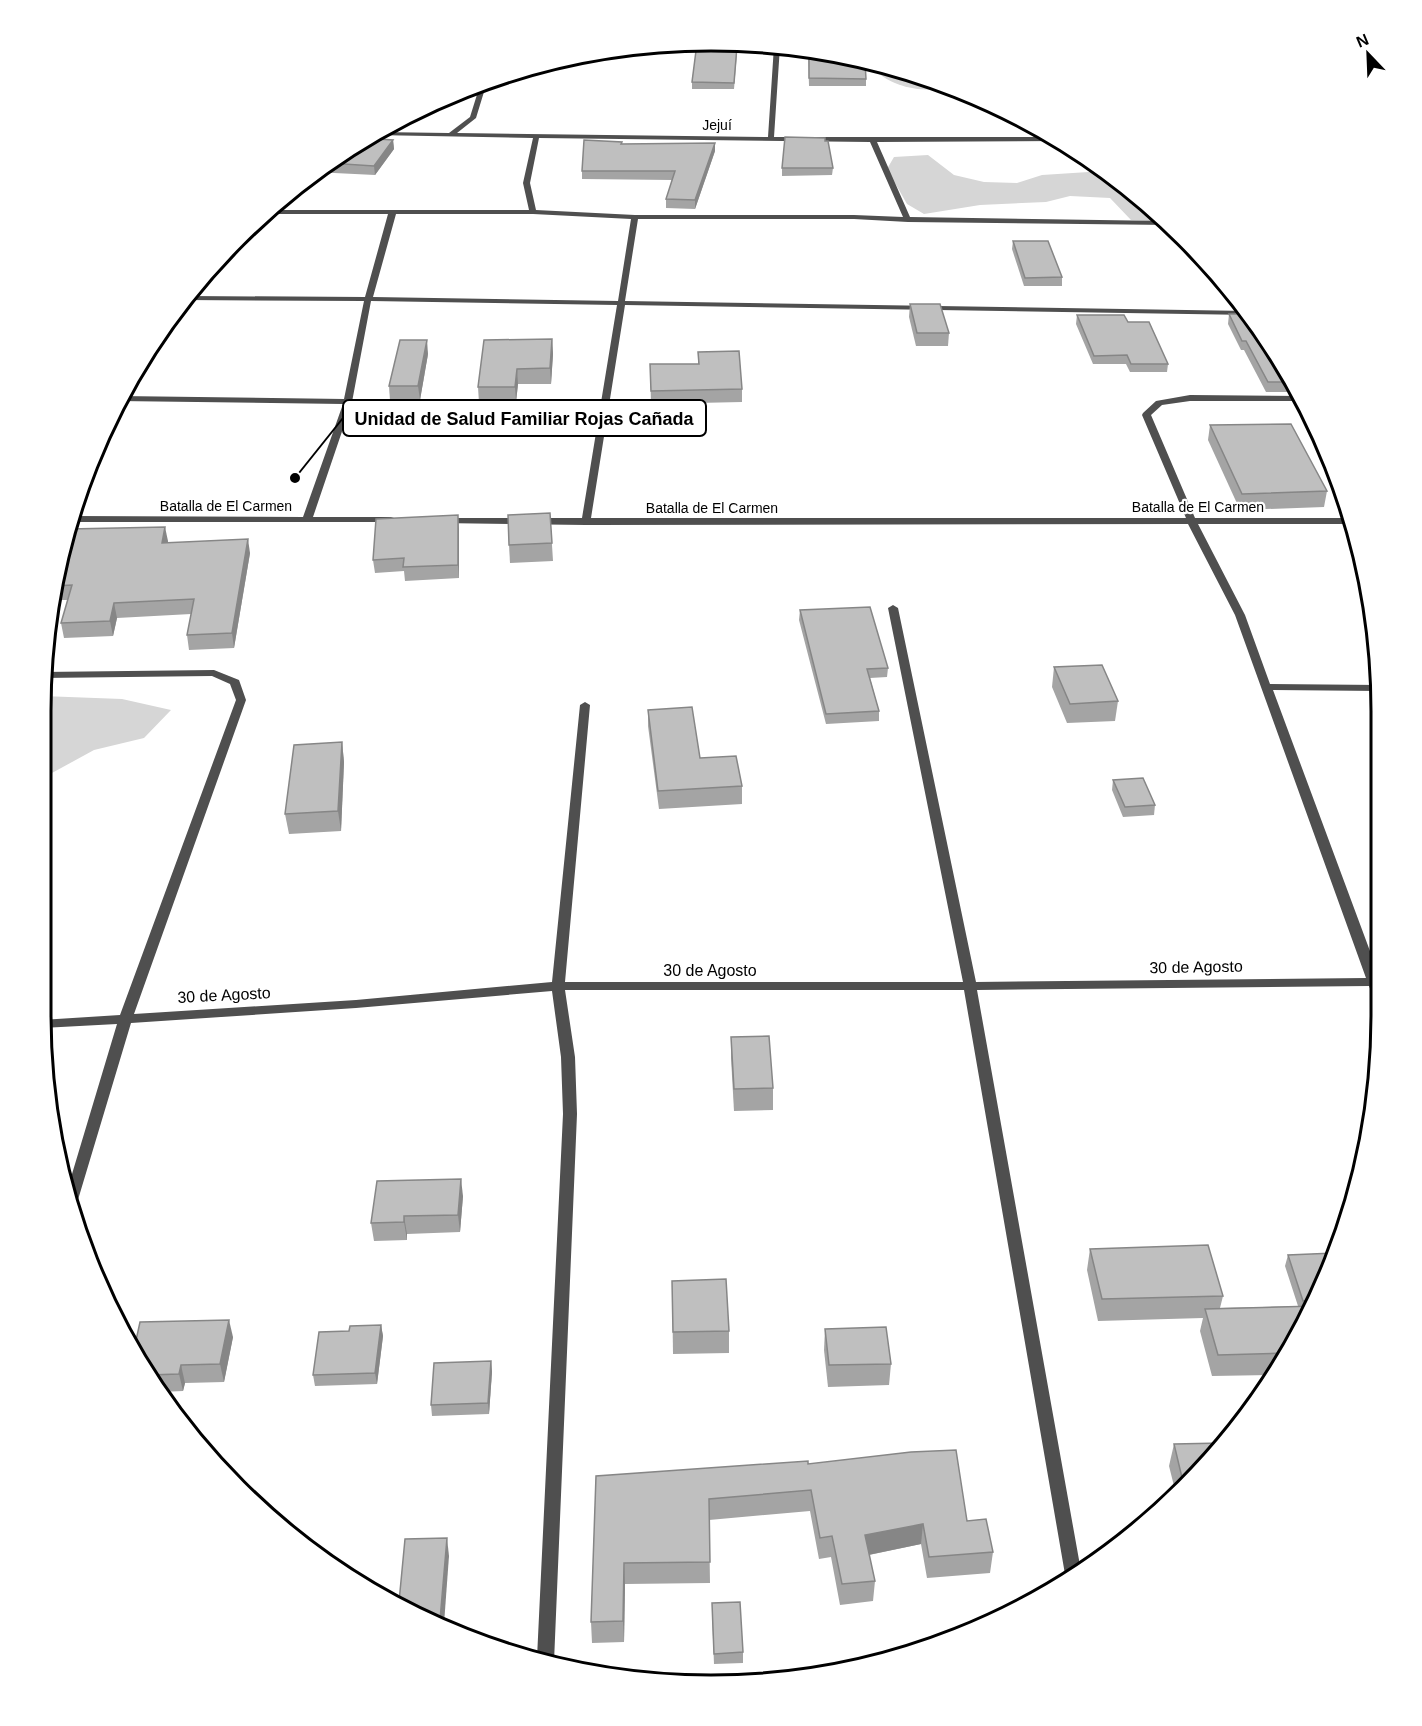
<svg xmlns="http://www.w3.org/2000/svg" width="1422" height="1726" font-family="Helvetica,sans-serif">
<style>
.green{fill:#d6d6d6}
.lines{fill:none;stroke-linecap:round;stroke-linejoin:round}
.street{fill:#4f4f4f;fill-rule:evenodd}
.wall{fill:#a4a4a4}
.shaded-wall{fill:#868686}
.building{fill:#bfbfbf;stroke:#868686;stroke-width:1.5}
.labels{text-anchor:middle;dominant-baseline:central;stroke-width:4.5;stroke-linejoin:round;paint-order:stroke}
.far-street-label{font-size:14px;fill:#000;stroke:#fff}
.street-label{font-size:16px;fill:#000;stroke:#fff}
.rim{fill:none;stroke:#000;stroke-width:3}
.leader{fill:none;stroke:#000;stroke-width:2}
.callout-dot{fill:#000;stroke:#fff;stroke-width:2}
.callout{fill:#fff;stroke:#000;stroke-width:2}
.callout-label{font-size:18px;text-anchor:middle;font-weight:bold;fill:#000}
</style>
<rect width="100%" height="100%" fill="#fff"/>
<g class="green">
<path d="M878,65L927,76L956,89C921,91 899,91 871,68Z"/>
<path d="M928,155L954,175L984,182L1017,183L1042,175L1104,171L1153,207L1167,222L1131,220L1110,198L1070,196L1046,202L980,205L924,214L907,204L887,169L894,157Z"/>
<path d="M42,696L122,699L171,710L144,738L94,750L41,779Z"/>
</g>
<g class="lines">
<path class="street" d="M774,46H780L774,137H1056L1061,141L877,142L910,217L1166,221L1170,225L908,222L854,219H638L625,301L1248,311L1251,315L625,305L591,518H1186L1142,415L1143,413L1156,401L1190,395L1301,396L1304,401H1190L1162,405L1151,415L1195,518H1351L1353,524H1198L1245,615L1270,684L1380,685V691L1273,690L1380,978V1002L1375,1001L1369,986L977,990L1081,1571L1066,1580L964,990H565L575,1057L577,1114L554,1662L537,1658L563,1114L561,1057L552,991L356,1008L131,1023L77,1203L75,1207L71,1208L66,1194L117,1024L42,1028L41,1020L120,1015L236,700L230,684L212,676L42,678V672L214,670L239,680L246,700L134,1014L356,1000L552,982L580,705L585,702L590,705L565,982H963L888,608L893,605L898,608L976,982L1366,978L1235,615L1188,524L586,525L439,523V519L442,518H582L617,305L371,301L352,402L313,517H391L394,518V522H71L73,516L303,517L343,404L118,401L120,396L344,399L364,301L185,300L188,296L365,297L388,214H266L270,210H529L523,183L533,138L374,135L378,132L449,133L470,117L480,85L487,82L476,118L457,133L768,137ZM539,138L870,142L903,217L854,215H635L536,210L530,183ZM396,214H533L631,219L618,301L373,297Z"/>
</g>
<g class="wall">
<path d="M697,43L748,45L746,53H737L734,89H692V82Z"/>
<path d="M808,49L866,79V86H809Z"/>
<path d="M381,131V140H393L394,149L375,175L314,172Z"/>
<path d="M825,141L833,168L832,175L782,176V168Z"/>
<path d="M622,142V144L715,151L695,209L666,208V199L672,180L582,179V171Z"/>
<path d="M1013,241L1062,277V286H1024L1012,249Z"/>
<path d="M910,304L949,333L948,346H916L909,317Z"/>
<path d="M1249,313L1298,392H1266L1244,350H1241L1228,324L1229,314H1249Z"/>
<path d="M1077,315L1128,322L1168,364L1167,372H1130L1126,364H1093L1076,324Z"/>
<path d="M552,339L553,354L551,384H518L516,402L479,403L478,387Z"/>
<path d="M698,352L742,389V402L651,404L650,364H698Z"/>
<path d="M428,354L420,400L390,401L389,386Z"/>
<path d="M1210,425L1327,491L1324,507L1240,510L1208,440Z"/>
<path d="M550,513L553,561L510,563L509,545Z"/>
<path d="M459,529V578L405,581L404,571L375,573L373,560Z"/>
<path d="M168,541V543L250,553L234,648L189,650L187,635L191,614L117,618L113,636L64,638L61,623L68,600H51L53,580Z"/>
<path d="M800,610L888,668L887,677L870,678L879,711V721L826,724L799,620Z"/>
<path d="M1054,667L1118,701L1115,721L1067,723L1052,687Z"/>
<path d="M648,710L700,758L742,786V804L659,809L648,726Z"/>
<path d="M342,742L344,762L341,831L289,834L285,814Z"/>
<path d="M1113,780L1155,805L1154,815L1123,817L1112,790Z"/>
<path d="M731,1037L773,1088V1110L734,1111L731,1058Z"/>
<path d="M463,1196L460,1232L407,1234V1240L374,1241L371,1223Z"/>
<path d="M1090,1249L1223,1296L1220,1308L1298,1306L1285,1266L1288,1255L1334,1253L1312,1312L1270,1375L1212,1376L1200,1331L1203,1318L1098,1321L1087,1270Z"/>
<path d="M672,1281L729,1331V1353L673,1354Z"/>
<path d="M381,1325L383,1336L377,1384L315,1386L313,1375L349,1331Z"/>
<path d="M825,1329L891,1364L889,1385L828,1387L824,1350Z"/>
<path d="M233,1337L224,1382L185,1383L183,1391L160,1392L133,1354Z"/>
<path d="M491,1361L492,1372L489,1414L432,1416L431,1405Z"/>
<path d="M1174,1444L1215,1457L1176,1494L1169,1466Z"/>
<path d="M808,1464L967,1521L993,1552L990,1573L927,1578L921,1544L869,1555L875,1581L873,1601L840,1605L831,1557L819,1559L810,1511L709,1520L710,1583L625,1584L624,1642L592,1643L591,1622L596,1476Z"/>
<path d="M712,1614L743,1652V1663L714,1664Z"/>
</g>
<g class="shaded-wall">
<path d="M381,130L382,137L379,149L378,139Z"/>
<path d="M393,140L394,149L375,175L374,166Z"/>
<path d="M715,143V151L695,209V200Z"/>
<path d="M552,339L553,354L551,384L550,368Z"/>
<path d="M427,340L428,354L420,400L418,386Z"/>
<path d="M517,369L518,384L516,402L515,387Z"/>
<path d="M458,515L459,529V578L458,565Z"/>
<path d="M165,527L168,541L165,558L162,543Z"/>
<path d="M248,539L250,553L234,648L232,633Z"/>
<path d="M114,603L117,618L113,636L110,621Z"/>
<path d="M342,742L344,762L341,831L338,811Z"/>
<path d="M461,1179L463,1196L460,1232L458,1215Z"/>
<path d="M404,1216L407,1234V1240L404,1222Z"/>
<path d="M229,1320L233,1337L224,1382L220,1364Z"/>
<path d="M381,1325L383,1336L377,1384L375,1373Z"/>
<path d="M491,1361L492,1372L489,1414L488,1403Z"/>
<path d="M181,1365L185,1383L183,1391L179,1374Z"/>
<path d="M923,1524L921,1544L863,1556L865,1535Z"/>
<path d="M447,1538L449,1556L444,1624L441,1623L440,1620Z"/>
<path d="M624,1563L625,1584L624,1642L623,1621Z"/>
</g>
<g class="building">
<path d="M697,43L747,45L746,46H737L734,83L692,82Z"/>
<path d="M809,49L865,62L866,79L809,78Z"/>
<path d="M380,131L378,139L393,140L374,166L328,163Z"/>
<path d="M785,137L825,138V141H828L833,168H782Z"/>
<path d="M584,140L622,142L621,144L715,143L695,200L666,199L675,171H582Z"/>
<path d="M1013,241H1048L1062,277L1025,278Z"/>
<path d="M910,304H940L949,333H917Z"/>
<path d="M1229,314H1250L1292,382H1268L1246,341H1242Z"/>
<path d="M1077,315H1124L1128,322H1149L1168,364H1131L1127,355L1094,356Z"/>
<path d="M552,339L550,368L517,369L515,387H478L484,340Z"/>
<path d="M400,340H427L418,386H389Z"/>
<path d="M739,351L742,389L651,391L650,364H699L698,352Z"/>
<path d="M1291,424L1327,491L1242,494L1210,425Z"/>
<path d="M550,513L552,543L509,545L508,515Z"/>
<path d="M458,515V565L403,567L404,558L373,560L376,519Z"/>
<path d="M165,527L162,543L248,539L232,633L187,635L194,599L114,603L110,621L61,623L72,585L53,586V580L69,529Z"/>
<path d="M870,607L888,668L867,669L879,711L826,714L800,610Z"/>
<path d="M1102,665L1118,701L1070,704L1054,667Z"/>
<path d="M692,707L700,758L736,756L742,786L658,791L648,710Z"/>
<path d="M342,742L338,811L285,814L294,745Z"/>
<path d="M1143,778L1155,805L1125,807L1113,780Z"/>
<path d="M769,1036L773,1088L734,1089L731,1037Z"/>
<path d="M461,1179L458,1215L404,1216V1222L371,1223L377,1181Z"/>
<path d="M1208,1245L1223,1296L1102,1299L1090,1249Z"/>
<path d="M1334,1253L1317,1300L1303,1301L1288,1255Z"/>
<path d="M726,1279L729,1331L673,1332L672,1281Z"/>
<path d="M1315,1306L1312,1312L1285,1353L1218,1355L1205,1309Z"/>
<path d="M229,1320L220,1364L181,1365L179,1374L148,1375L133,1354L140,1322Z"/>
<path d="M381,1325L375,1373L313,1375L319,1332L349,1331L350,1326Z"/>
<path d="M886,1327L891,1364L829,1365L825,1329Z"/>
<path d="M491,1361L488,1403L431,1405L434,1363Z"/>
<path d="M1223,1443L1224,1444L1215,1457L1184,1486L1174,1444Z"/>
<path d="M956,1450L967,1521L986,1519L993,1552L929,1557L923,1524L865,1535L875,1581L842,1584L832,1536L820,1538L811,1490L709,1499L710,1562L624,1563L623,1621L591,1622L596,1476L808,1461V1464L911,1452Z"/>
<path d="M447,1538L440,1620H436L399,1602L405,1539Z"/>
<path d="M740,1602L743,1652L714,1654L712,1603Z"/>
</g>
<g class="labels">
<g class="far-street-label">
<text x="717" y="125">Jejuí</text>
<text x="226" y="506">Batalla de El Carmen</text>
<text x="1198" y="507">Batalla de El Carmen</text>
<text x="712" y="508">Batalla de El Carmen</text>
</g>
<g class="street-label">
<text transform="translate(1196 967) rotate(-1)">30 de Agosto</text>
<text x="710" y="970">30 de Agosto</text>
<text transform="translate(224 995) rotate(-3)">30 de Agosto</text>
</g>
</g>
<path d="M0 0H1422V1726H0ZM711 51H711A660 660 0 0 1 1371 711V1015A660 660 0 0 1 711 1675H711A660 660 0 0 1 51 1015V711A660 660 0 0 1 711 51Z" fill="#fff" fill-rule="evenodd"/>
<path class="rim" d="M711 51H711A660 660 0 0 1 1371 711V1015A660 660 0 0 1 711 1675H711A660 660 0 0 1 51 1015V711A660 660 0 0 1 711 51Z"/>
<path class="leader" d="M295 478L343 418"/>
<circle class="callout-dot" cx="295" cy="478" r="6"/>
<rect class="callout" x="343" y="400" width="363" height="36" rx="6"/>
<g class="callout-label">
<text x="524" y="425">Unidad de Salud Familiar Rojas Cañada</text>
</g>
<g transform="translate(1368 54) rotate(337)" stroke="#ffffff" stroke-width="4.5" paint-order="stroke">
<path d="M0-4.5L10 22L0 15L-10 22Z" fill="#000000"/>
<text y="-9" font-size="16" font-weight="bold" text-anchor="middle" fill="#000000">N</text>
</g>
</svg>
